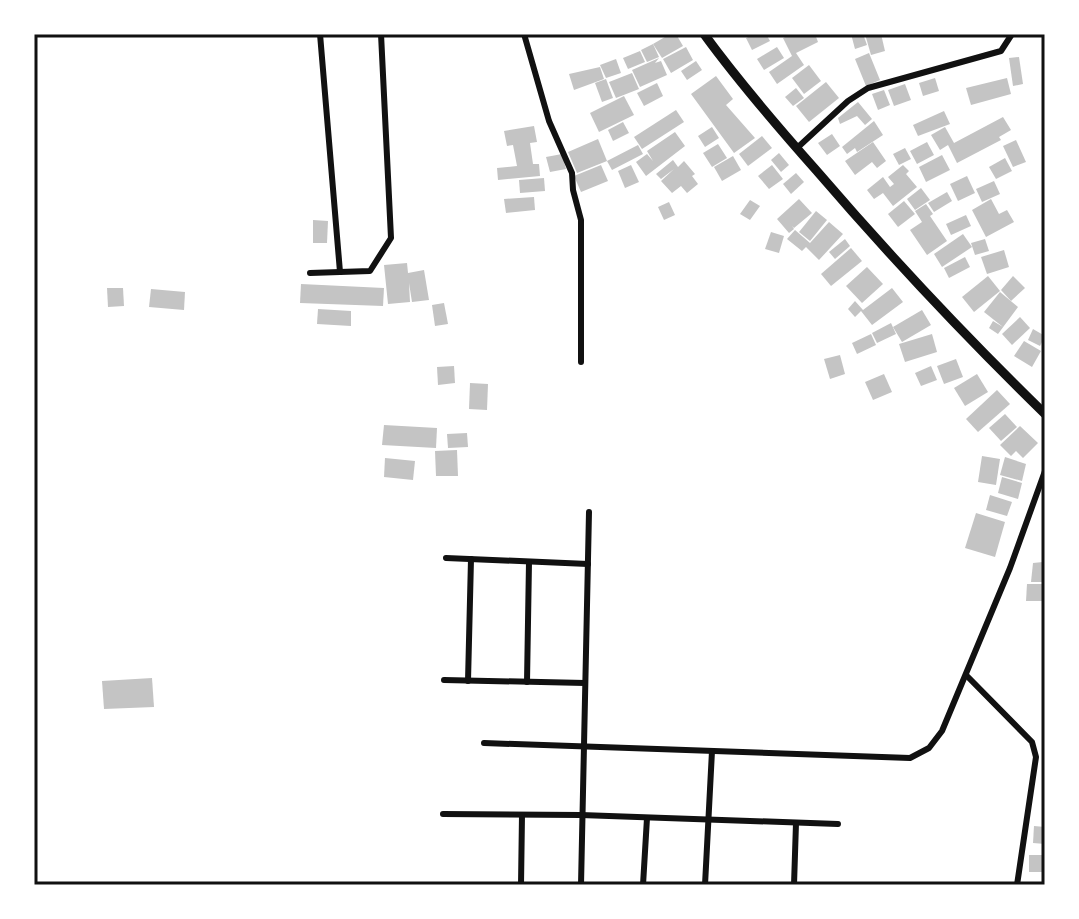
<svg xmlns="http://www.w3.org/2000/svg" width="1079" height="919" font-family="'Nunito Sans',sans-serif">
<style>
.building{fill:#c4c4c4}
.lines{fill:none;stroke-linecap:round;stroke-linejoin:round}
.minor{stroke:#111;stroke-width:6}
.primary{stroke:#111;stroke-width:9}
.neatline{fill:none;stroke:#111;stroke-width:3}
</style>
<rect width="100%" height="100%" fill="#fff"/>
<g class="building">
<path d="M670,34H676L683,46L662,58L653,44Z"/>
<path d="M755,34H766L770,41L752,50L746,38Z"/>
<path d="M792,34H815L818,42L796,53L804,65L777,84L769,72L792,56L783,38Z"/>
<path d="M851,34H863L867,45L855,49Z"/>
<path d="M865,34H881L885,51L871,55Z"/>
<path d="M653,44L659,57L647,62L641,50Z"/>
<path d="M686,47L693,60L671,73L663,59Z"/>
<path d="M777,47L784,58L764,70L757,59Z"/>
<path d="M640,51L645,62L628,69L623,58Z"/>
<path d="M869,53L880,80L866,86L855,59Z"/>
<path d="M1019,57L1023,84L1013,86L1009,58Z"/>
<path d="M659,58L655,63L661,61L667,75L640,87L632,70Z"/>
<path d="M616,59L621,73L606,78L600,65Z"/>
<path d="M696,61L702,70L687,80L681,71Z"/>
<path d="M809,65L821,81L804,94L792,78Z"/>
<path d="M600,67L604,79L574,90L569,74Z"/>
<path d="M632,73L639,89L616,98L609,82Z"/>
<path d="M716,76L733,99L726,105L755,138L734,153L691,94Z"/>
<path d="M935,78L939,91L923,96L919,83Z"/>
<path d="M1007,78L1011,94L971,105L966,88Z"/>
<path d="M606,79L613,98L602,102L595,83Z"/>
<path d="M826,82L839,98L809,122L796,106Z"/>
<path d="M657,83L663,96L644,106L637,93Z"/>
<path d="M905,84L911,100L894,106L888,90Z"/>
<path d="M796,88L804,98L793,106L785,97Z"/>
<path d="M884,90L890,105L878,110L872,94Z"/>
<path d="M624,96L634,115L599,132L590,113Z"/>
<path d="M858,102L872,119L865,125L857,116L840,124L838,118Z"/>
<path d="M676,110L684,122L642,149L634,137Z"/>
<path d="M944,111L950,124L918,136L913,125Z"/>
<path d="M1003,117L1011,130L999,137L1001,140L957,163L948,145L940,150L931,135L945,127L954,143Z"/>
<path d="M874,121L883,135L857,152L855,148L847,154L842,147Z"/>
<path d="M623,122L629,133L613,141L608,130Z"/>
<path d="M534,126L537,142L530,143L533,164H539L540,176L498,180L497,168L517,166L513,145L507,146L504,131Z"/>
<path d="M712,127L719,138L705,147L698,136Z"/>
<path d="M675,132L685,146L646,176L636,162L647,154L653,161L647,151Z"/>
<path d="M832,134L840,146L827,155L818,143Z"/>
<path d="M762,136L772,148L748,166L739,154Z"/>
<path d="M598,139L607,161L577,173L568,152Z"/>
<path d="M1016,140L1026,162L1013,167L1003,146Z"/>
<path d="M873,142L886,161L877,168L872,162L855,175L845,161Z"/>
<path d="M927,142L934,155L917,164L910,151Z"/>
<path d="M718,144L727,158L712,167L703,153Z"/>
<path d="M638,145L643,154L612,170L607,161Z"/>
<path d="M905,148L911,159L899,165L893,154Z"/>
<path d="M779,153L789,165L781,172L771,160Z"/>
<path d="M562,154L566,169L550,172L546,157Z"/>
<path d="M942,155L950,170L926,182L919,167Z"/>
<path d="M733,156L741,170L722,181L714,167Z"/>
<path d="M1005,158L1012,171L996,179L989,167Z"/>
<path d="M673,160L678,167L684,161L695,174L692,176L698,184L687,193L681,186L672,193L661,181L674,169L661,179L656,174Z"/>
<path d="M601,165L608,181L581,192L574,176Z"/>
<path d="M631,165L639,182L625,188L618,171Z"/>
<path d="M772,165L783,179L769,189L758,176Z"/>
<path d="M903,165L909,171L906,174L917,187L893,206L883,193L874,199L867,190L883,177L890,187L894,184L888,177Z"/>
<path d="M796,173L804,182L791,194L783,184Z"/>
<path d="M967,176L975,193L958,201L950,184Z"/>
<path d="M544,178L545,191L520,193L519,180Z"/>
<path d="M994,181L1000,194L982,202L976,189Z"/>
<path d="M921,188L930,200L915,210L907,199Z"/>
<path d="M947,192L952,201L934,212L928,203Z"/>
<path d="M534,197L535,210L506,213L504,199Z"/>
<path d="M799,199L812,213L794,228L792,226L794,229L789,233L777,219Z"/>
<path d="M991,199L999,214L1007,210L1014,222L986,237L972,210Z"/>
<path d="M750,200L760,206L750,220L740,214Z"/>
<path d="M904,201L915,214L898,227L888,214Z"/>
<path d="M669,202L675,215L664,220L658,207Z"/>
<path d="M926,204L933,214L930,216L947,241L927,255L910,230L922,222L915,211Z"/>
<path d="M816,211L827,220L810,241L799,232Z"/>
<path d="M966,215L971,226L951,235L946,224Z"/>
<path d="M313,220L328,221L327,243H313Z"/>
<path d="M829,222L843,234L819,260L806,247L802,251L787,239L795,230L810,243Z"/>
<path d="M771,232L784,236L779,253L765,249Z"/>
<path d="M963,234L972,247L942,267L934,254Z"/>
<path d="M845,239L850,246L835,259L829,252Z"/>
<path d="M985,239L989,251L975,255L971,243Z"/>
<path d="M851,248L862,261L831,286L821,274Z"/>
<path d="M1004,250L1009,267L987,274L981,257Z"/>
<path d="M965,257L970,267L949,278L944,268Z"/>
<path d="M407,263L408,273L424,270L429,300L412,302L409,283L410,302L388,304L384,265Z"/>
<path d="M867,267L883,284L862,303L846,286Z"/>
<path d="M988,276L1000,291L974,312L962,297Z"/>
<path d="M1013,276L1025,288L1011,301L1001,290Z"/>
<path d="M301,284L384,288L383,306L300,303Z"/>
<path d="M107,288H123L124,306L108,307Z"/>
<path d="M892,288L903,302L872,325L861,311L855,317L848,309L855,301L863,310Z"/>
<path d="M151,289L185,292L184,310L149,307Z"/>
<path d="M1000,292L1018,307L998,334L989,328L993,321L1003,327L984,312Z"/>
<path d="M444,303L448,324L435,326L432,305Z"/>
<path d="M318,309L351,311V326L317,324Z"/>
<path d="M922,310L931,325L902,342L893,327Z"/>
<path d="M1020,317L1030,328L1012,345L1002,334Z"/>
<path d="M891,323L896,334L877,343L872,333Z"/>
<path d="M1033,329L1045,336L1040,346L1028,340Z"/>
<path d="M871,334L876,345L857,354L852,343Z"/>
<path d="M932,334L937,352L905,362L899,344Z"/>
<path d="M1024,341L1041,351L1032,367L1014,356Z"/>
<path d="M840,355L845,374L830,379L824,359Z"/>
<path d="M956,359L963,377L944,384L937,366Z"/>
<path d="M454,366L455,383L438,385L437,367Z"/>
<path d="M931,366L937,380L921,386L915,373Z"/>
<path d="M884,374L892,392L873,400L865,382Z"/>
<path d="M977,374L988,392L965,406L954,388Z"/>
<path d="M470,383L488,384L487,410L469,409Z"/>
<path d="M997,390L1010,404L978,432L966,419Z"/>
<path d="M1005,414L1017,427L1001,441L989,428Z"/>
<path d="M384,425L437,428L436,448L382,445Z"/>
<path d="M1020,426L1038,443L1023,458L1016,451L1011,456L1000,445Z"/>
<path d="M467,433L468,447L448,448L447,434Z"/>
<path d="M457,450L458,476H436L435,451Z"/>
<path d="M982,456L1000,459L996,485L978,482Z"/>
<path d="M1005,457L1026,464L1022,481L1000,475Z"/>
<path d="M385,458L415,461L413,480L384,477Z"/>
<path d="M1002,477L1022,483L1018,499L998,493Z"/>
<path d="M990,495L1012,502L1007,516L986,510Z"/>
<path d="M976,513L1005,522L995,557L965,548Z"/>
<path d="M1043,562L1045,582H1031L1033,563Z"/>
<path d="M1027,584H1045V601H1026Z"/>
<path d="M152,678L154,707L104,709L102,681Z"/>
<path d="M1034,826L1045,827V844L1033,843Z"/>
<rect x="1029" y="855" width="16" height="17"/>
</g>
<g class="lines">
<g class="minor">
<path d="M96,34H115"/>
<path d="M320,34L340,272"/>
<path d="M524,34L549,121L572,173L573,190L581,220V362"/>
<path d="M797,148L848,101L868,88L1001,51L1012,34"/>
<path d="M310,273L370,271L391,238L381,34"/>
<path d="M446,558L588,564"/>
<path d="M967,676L1032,742L1036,757L1017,885"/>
<path d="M444,680L585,683"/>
<path d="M468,681L471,559"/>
<path d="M527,682L529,562"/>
<path d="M484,743L910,758L929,748L942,731L1010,568L1045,471"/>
<path d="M443,814L581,815L838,824"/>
<path d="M521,885L522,815"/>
<path d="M581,885L589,512"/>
<path d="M643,885L647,818"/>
<path d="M705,885L712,751"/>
<path d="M794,885L796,823"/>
</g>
<path class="primary" d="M704,34C739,82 777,126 816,170C889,255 965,336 1045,414"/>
</g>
<rect width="1079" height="919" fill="none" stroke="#ffffff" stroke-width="72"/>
<rect x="36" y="36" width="1007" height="847" class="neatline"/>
</svg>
